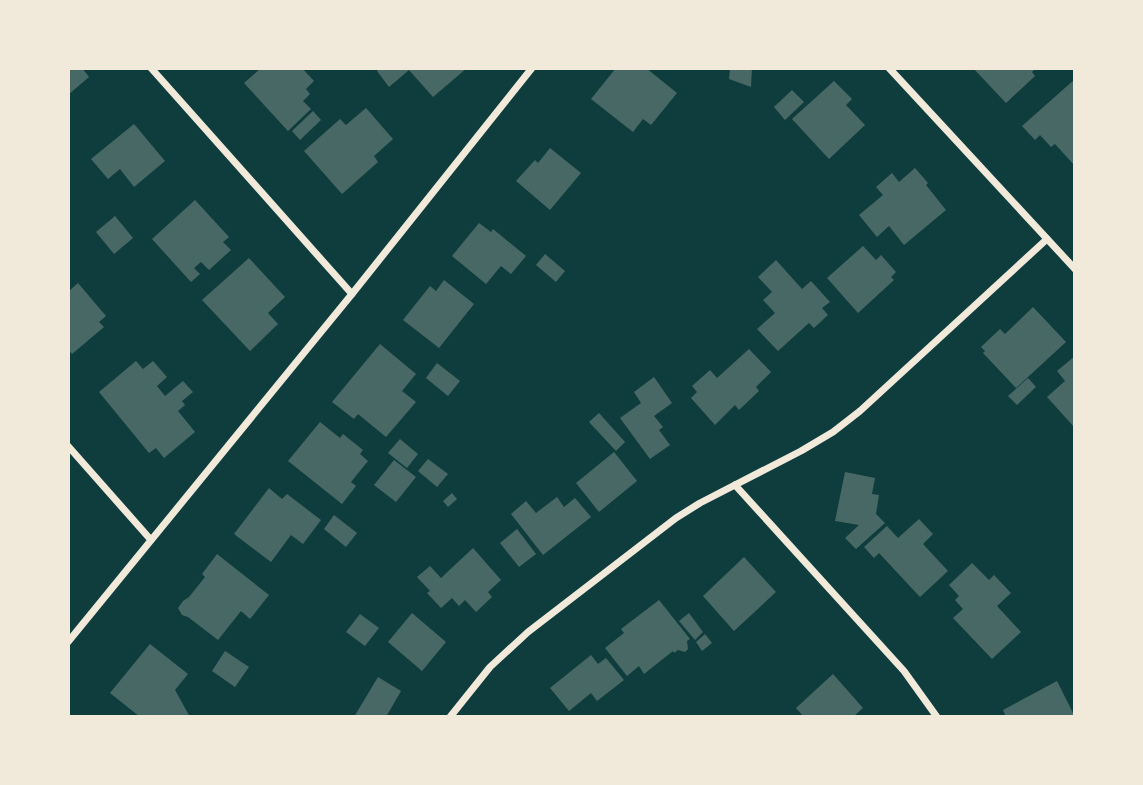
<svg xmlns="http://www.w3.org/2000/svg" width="1143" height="785" font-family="Ubuntu,sans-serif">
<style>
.building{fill:#486865}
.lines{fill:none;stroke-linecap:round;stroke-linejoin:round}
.minor{stroke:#f1e9da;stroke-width:7}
</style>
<rect width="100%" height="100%" fill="#0f3d3e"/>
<g class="building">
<path d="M68,68H82L89,77L68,95Z"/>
<path d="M261,68H302L314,81L306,89L310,94L303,101L311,109L288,131L244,83Z"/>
<path d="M381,68H467L433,97L409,70L389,87L377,71Z"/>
<path d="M616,68H646L677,93L651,125L643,119L633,132L591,99Z"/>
<path d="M730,68H752L751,87L729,79Z"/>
<path d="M973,68H1036L1032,72L1035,76L1006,103Z"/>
<path d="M1075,79V166L1055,144L1051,147L1040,135L1035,140L1022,126Z"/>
<path d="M834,81L852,99L846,105L865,125L829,159L792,119Z"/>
<path d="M792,90L804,102L785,120L774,107Z"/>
<path d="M366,108L393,139L374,156L378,162L342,194L304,151L340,119L346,125Z"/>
<path d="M313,111L321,120L300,140L292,131Z"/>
<path d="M134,124L165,161L134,187L120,169L108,179L91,159Z"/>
<path d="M550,148L581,173L550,210L516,181L535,160L538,163Z"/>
<path d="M915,168L928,183L926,185L946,210L904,245L889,226L877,237L859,215L883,195L876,187L892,173L899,182Z"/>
<path d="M195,200L229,237L223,242L231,250L209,270L201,262L194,268L200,274L191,282L152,239Z"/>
<path d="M115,216L133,238L114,254L96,232Z"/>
<path d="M479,223L491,232L493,229L526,256L511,274L501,266L486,284L452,256Z"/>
<path d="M863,246L876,260L881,255L896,272L891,277L894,280L858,313L827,278Z"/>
<path d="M545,254L565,271L556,282L536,265Z"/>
<path d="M249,258L285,297L268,313L278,324L250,351L202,300Z"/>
<path d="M776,260L802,289L811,281L830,302L822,308L828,315L814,328L809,323L778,351L757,329L775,313L763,300L772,292L758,277Z"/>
<path d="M444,280L474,304L439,348L403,320L430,286L436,291Z"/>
<path d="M78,283L106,316L99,322L104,327L72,354L68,349V292Z"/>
<path d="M1033,307L1066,342L1016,388L983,353L985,351L981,347L1000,329L1005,334Z"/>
<path d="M380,344L416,374L402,391L416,402L386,437L358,414L354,419L332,402Z"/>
<path d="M749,349L771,372L756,387L759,391L739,410L735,405L715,425L691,398L697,392L692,386L710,370L717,378Z"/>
<path d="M1075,356V428L1047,397L1065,381L1057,371Z"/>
<path d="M136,361L143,369L153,361L167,377L157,386L165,396L183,381L193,392L182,401L185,405L178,411L195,432L164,458L156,448L149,453L99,392Z"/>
<path d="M437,363L460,381L448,396L426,378Z"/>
<path d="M654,377L672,403L654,416L663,427L659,430L670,445L650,459L620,418L641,403L634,392Z"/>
<path d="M1028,378L1036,387L1017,405L1008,396Z"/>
<path d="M599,413L625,442L616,451L589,422Z"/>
<path d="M320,422L340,438L343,434L363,450L360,454L368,461L351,482L356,486L342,504L288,461Z"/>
<path d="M400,439L418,454L407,468L388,453Z"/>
<path d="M614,452L637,481L599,512L576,483Z"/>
<path d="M428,459L448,474L437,487L418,471Z"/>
<path d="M394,460L416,477L396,502L374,485Z"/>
<path d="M845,472L875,478L872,494L879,495L876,514L885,523L856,549L845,538L859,525L835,521Z"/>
<path d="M269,488L282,499L287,494L321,520L303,544L291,535L271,562L234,534Z"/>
<path d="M452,493L457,499L448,507L443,501Z"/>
<path d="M557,497L564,507L575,498L591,517L543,555L511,514L526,501L536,513Z"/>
<path d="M334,515L357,533L346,547L324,529Z"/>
<path d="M919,519L933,534L923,544L948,571L920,597L879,553L874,558L864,547L887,526L898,538Z"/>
<path d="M517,529L536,554L519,567L500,543Z"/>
<path d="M473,548L501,580L488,592L492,597L476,612L465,600L459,606L452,598L441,608L427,593L430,591L417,577L430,566L441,578Z"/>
<path d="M217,554L269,595L250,619L241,611L218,640L188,617L182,615L178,608L183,601L189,597L205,577L202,574Z"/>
<path d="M744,557L776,592L734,631L703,596Z"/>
<path d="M972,563L989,580L994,575L1011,593L997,606L1021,632L992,659L953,618L963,609L955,600L959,596L949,585Z"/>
<path d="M659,600L690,639L687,641L688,649L685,652L678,650L674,653L673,651L644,674L639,666L627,676L605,648L624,633L621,629Z"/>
<path d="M412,613L446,642L422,671L388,642Z"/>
<path d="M689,613L703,632L695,640L679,621Z"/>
<path d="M360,614L379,628L365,646L346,632Z"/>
<path d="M705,634L712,643L702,651L696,642Z"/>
<path d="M150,644L188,674L175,690L190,717H140L110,693Z"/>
<path d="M225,651L249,667L235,687L212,671Z"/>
<path d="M591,655L598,664L606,658L624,680L597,701L591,693L569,711L550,688Z"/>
<path d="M833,674L863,708L853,717H804L796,708Z"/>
<path d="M378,677L401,691L386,717H354Z"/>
<path d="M1057,681L1075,717H1006L1003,710Z"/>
</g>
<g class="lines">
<g class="minor">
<path d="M151,68L352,294"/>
<path d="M889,68L1075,269"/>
<path d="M68,446L151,540"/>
<path d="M735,485L904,671L937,717"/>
<path d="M68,642L352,294L532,68"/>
<path d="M450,717L490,667L528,632L676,518L700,503L801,451L833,432L860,411L1047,239"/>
</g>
</g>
<rect width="1143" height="785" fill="none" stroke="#f1e9da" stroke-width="140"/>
</svg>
